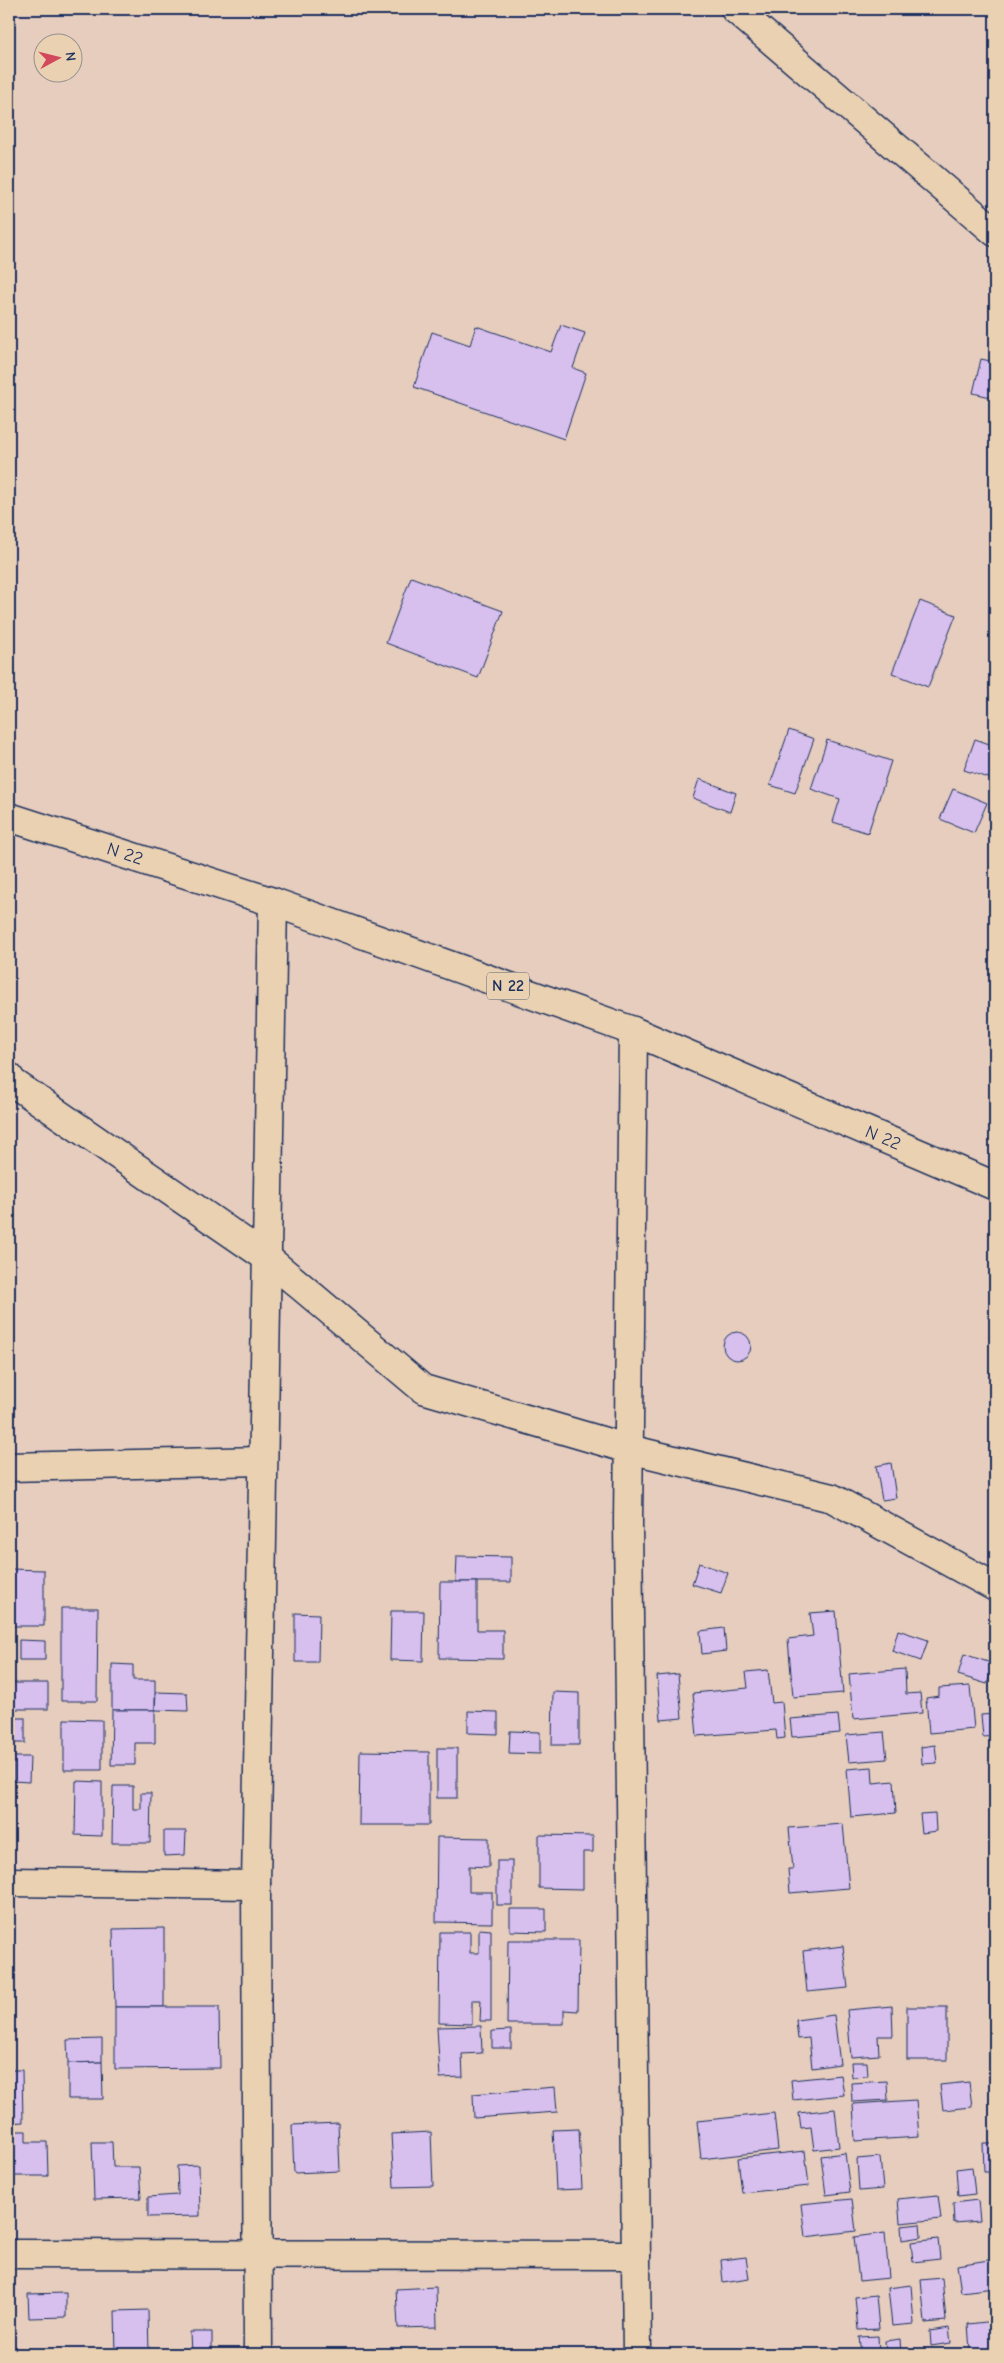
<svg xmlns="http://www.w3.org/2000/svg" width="1004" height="2363" font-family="'Comic Neue',sans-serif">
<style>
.building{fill:#d7bfee;stroke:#1b2f5e}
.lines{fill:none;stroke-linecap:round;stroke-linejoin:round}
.minor-casing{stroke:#1b2f5e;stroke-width:31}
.primary-casing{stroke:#1b2f5e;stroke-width:31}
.minor{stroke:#ead1b2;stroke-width:28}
.primary{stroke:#ead1b2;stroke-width:28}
.labels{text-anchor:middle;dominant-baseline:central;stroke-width:4;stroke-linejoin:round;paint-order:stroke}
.shield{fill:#ead1b2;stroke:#596077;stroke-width:1}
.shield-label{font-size:16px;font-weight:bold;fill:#1b2f5e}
.street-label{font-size:18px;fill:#1b2f5e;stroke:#ead1b2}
</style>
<rect width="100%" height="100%" fill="#e6cdbe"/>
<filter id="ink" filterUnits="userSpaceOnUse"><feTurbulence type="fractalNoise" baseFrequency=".02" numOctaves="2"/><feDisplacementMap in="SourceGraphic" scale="10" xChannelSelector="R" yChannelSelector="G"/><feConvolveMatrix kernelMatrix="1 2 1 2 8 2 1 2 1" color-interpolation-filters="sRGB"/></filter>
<g filter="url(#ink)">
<g class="building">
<path d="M561,325L585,333L573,368L586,373L564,439L414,387L432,332L470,345L476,326L551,352Z"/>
<path d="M981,359L995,362V398L973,393Z"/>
<path d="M411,577L503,611L478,678L386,643Z"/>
<path d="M920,601L956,615L928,687L892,673Z"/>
<path d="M789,730L814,739L795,793L770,785Z"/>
<path d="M975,739L995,746V780L964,770Z"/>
<path d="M827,740L891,761L868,833L833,822L840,799L811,789Z"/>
<path d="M699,779L736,793L730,812L693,798Z"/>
<path d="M953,789L987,803L974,833L940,819Z"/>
<circle cx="737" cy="1346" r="14"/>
<path d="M891,1463L896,1498L882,1500L876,1466Z"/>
<path d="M457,1556L511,1557V1582H456Z"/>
<path d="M699,1563L728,1573L721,1593L692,1584Z"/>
<path d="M9,1569L44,1570V1626H9Z"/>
<path d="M440,1582H477V1630H503V1659L439,1658Z"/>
<path d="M61,1608H98L97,1701H61Z"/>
<path d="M391,1611H424L423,1661L390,1660Z"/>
<path d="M836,1611L843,1693L793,1697L788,1639L813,1636L810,1613Z"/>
<path d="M295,1613L319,1614L318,1662H295Z"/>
<path d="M724,1628L726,1651L702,1654L700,1631Z"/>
<path d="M898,1630L928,1640L921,1661L892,1651Z"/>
<path d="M19,1640L45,1641V1660H19Z"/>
<path d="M964,1654L994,1664L987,1684L958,1675Z"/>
<path d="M112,1664L133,1665V1680H155V1710H112Z"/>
<path d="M905,1669L906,1694L920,1693L922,1713L853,1719L849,1674Z"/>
<path d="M768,1670L772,1703L782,1702L785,1738L777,1739L776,1730L697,1736L693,1693L748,1688L746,1672Z"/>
<path d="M678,1674L682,1718L661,1720L657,1676Z"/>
<rect x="9" y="1683" width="39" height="26"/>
<path d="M970,1686L974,1729L929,1733L926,1698L939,1696V1688Z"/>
<path d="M156,1692L187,1693L188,1711L155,1710Z"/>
<path d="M553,1692L579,1693V1745H552Z"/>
<path d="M112,1710H155V1743H135V1765H111Z"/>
<path d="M468,1711L498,1712V1734L468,1733Z"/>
<path d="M995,1714V1736L983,1737L981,1715Z"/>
<path d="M838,1715L840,1733L792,1737L790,1719Z"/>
<rect x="9" y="1718" width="16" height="25"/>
<path d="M64,1719L102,1720V1770H64Z"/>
<path d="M510,1731L540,1732V1754L509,1753Z"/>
<path d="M884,1732L887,1759L849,1762L846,1735Z"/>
<path d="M935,1745L937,1763L922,1764L921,1747Z"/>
<rect x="437" y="1748" width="20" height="50"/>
<path d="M360,1751L429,1752V1825H359Z"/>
<path d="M13,1757H30L29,1782L13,1781Z"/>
<path d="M872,1767L873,1783L894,1781L896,1813L851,1817L847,1769Z"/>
<path d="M76,1781L102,1782V1836L75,1835Z"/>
<path d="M113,1786H133V1809H141V1793H151L150,1843H112Z"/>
<path d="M935,1813L936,1831L922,1833L920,1814Z"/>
<path d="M843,1824L849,1888L790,1893L788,1869H793L789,1828Z"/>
<path d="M164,1831H186L185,1855L164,1856Z"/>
<path d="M539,1835L593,1836V1852H583V1889L539,1888Z"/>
<path d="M437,1837L489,1838V1867L469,1866V1892H492V1923L436,1922Z"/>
<rect x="497" y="1861" width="15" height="44"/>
<path d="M510,1909H546V1932L510,1931Z"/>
<path d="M164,1928V2007H115L113,1929Z"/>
<path d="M479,1929L491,1930V2021H480L481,2000H472V2024L439,2023L440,1932H470V1953H479Z"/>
<path d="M508,1940H579L578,2011L564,2010V2024H507Z"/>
<path d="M843,1946L848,1988L807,1992L803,1951Z"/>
<path d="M892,2006L893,2036H878L879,2055L851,2057L847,2010Z"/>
<path d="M115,2007H219L220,2068L115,2069Z"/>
<rect x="907" y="2007" width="40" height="53"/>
<path d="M834,2015L840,2064L812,2068L809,2038L798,2039L796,2020Z"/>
<path d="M481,2026L482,2053L462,2054L463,2077L440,2078L437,2027Z"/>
<path d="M511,2030V2048H492V2031Z"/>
<path d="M102,2039V2062L68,2063L67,2040Z"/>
<path d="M995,2050V2084L993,2051Z"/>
<path d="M102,2062L103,2099H68V2063Z"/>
<path d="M851,2062H867L868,2076L852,2077Z"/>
<path d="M9,2070H22L23,2122L9,2123Z"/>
<path d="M841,2075L844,2095L793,2100L791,2080Z"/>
<path d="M887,2081L888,2100L852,2102L851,2083Z"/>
<path d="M969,2082L972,2107L943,2110L940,2085Z"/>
<path d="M555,2087L557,2112L474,2118L473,2094Z"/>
<path d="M916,2100L919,2137L855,2141L853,2104Z"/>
<path d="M835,2109L839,2147L814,2150L811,2127L801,2128L799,2113Z"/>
<path d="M774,2113L778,2150L701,2159L697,2121Z"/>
<path d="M338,2123L340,2171L294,2173L292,2125Z"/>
<path d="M579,2129L582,2189L556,2190L553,2130Z"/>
<path d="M9,2131H26V2142H47L48,2176H9Z"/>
<path d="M431,2132L433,2186L394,2187L391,2134Z"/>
<path d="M92,2142H112L113,2167H139L141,2198L94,2199Z"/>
<path d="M983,2143H995V2172H984Z"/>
<path d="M805,2151L809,2186L742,2193L738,2158Z"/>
<path d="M845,2153L850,2192L826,2195L821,2156Z"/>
<path d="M880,2157L883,2189L859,2191L857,2159Z"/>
<path d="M199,2165L200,2216L148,2217V2197L178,2195L177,2166Z"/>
<path d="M972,2167L975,2194L958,2196L956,2169Z"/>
<path d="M938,2195L941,2219L900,2223L898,2199Z"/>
<path d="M852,2199L856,2231L805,2237L801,2204Z"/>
<path d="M978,2200L980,2221L954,2223L953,2203Z"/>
<path d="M920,2224L921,2237L902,2240L901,2226Z"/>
<path d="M885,2233L889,2278L859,2281L854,2237Z"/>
<path d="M938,2239L940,2259L913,2262L911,2242Z"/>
<path d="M746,2257L749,2279L723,2283L721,2260Z"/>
<path d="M995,2259V2288L961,2292L957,2265Z"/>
<path d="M942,2278L946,2321L925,2323L921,2280Z"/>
<path d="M911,2285L914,2324L892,2326L888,2288Z"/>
<path d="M436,2287L437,2327L398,2328L396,2289Z"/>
<path d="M66,2293V2317L29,2318L28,2294Z"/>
<path d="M876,2295L879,2329L858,2330L855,2297Z"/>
<path d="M148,2310L149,2354H116L115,2311Z"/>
<path d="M995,2321V2349L970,2351L968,2324Z"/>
<path d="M949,2328L951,2343L931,2346L930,2331Z"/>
<path d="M190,2332H212V2354H191Z"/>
<path d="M878,2336L879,2354H861L859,2337Z"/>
<path d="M900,2339L901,2354H886L885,2341Z"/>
</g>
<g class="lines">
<g class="minor-casing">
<g id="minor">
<path d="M735,9L995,232"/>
<path d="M633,1031L628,1523L637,2354"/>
<path d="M9,1077L12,1082L266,1257L423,1389L629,1449L832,1498L995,1587"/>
<path d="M9,1467L262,1461"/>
<path d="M9,1882L256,1885"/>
<path d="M9,2254L636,2255"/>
<path d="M258,2354L256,1885L273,902"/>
</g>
</g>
<g class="primary-casing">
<path id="primary" d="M9,817L273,902L633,1031L995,1186"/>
</g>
<use href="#minor" class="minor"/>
<use href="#primary" class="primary"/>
</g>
</g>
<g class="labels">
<rect class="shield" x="487" y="972.5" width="42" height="27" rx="4"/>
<g class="shield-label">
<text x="508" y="986">N 22</text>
</g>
<g class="street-label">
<text transform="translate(125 854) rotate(18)">N 22</text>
<text transform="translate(883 1138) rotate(23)">N 22</text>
</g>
</g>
<rect width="1004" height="2363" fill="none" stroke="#ead1b2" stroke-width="30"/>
<rect x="15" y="15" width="974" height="2333" fill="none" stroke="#1b2f5e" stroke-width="2" filter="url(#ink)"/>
<g transform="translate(58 58) rotate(83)"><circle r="24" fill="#ead1b2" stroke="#979090"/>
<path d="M0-4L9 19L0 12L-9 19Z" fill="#d1495b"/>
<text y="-8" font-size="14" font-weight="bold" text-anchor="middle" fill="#1b2f5e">N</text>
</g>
</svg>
